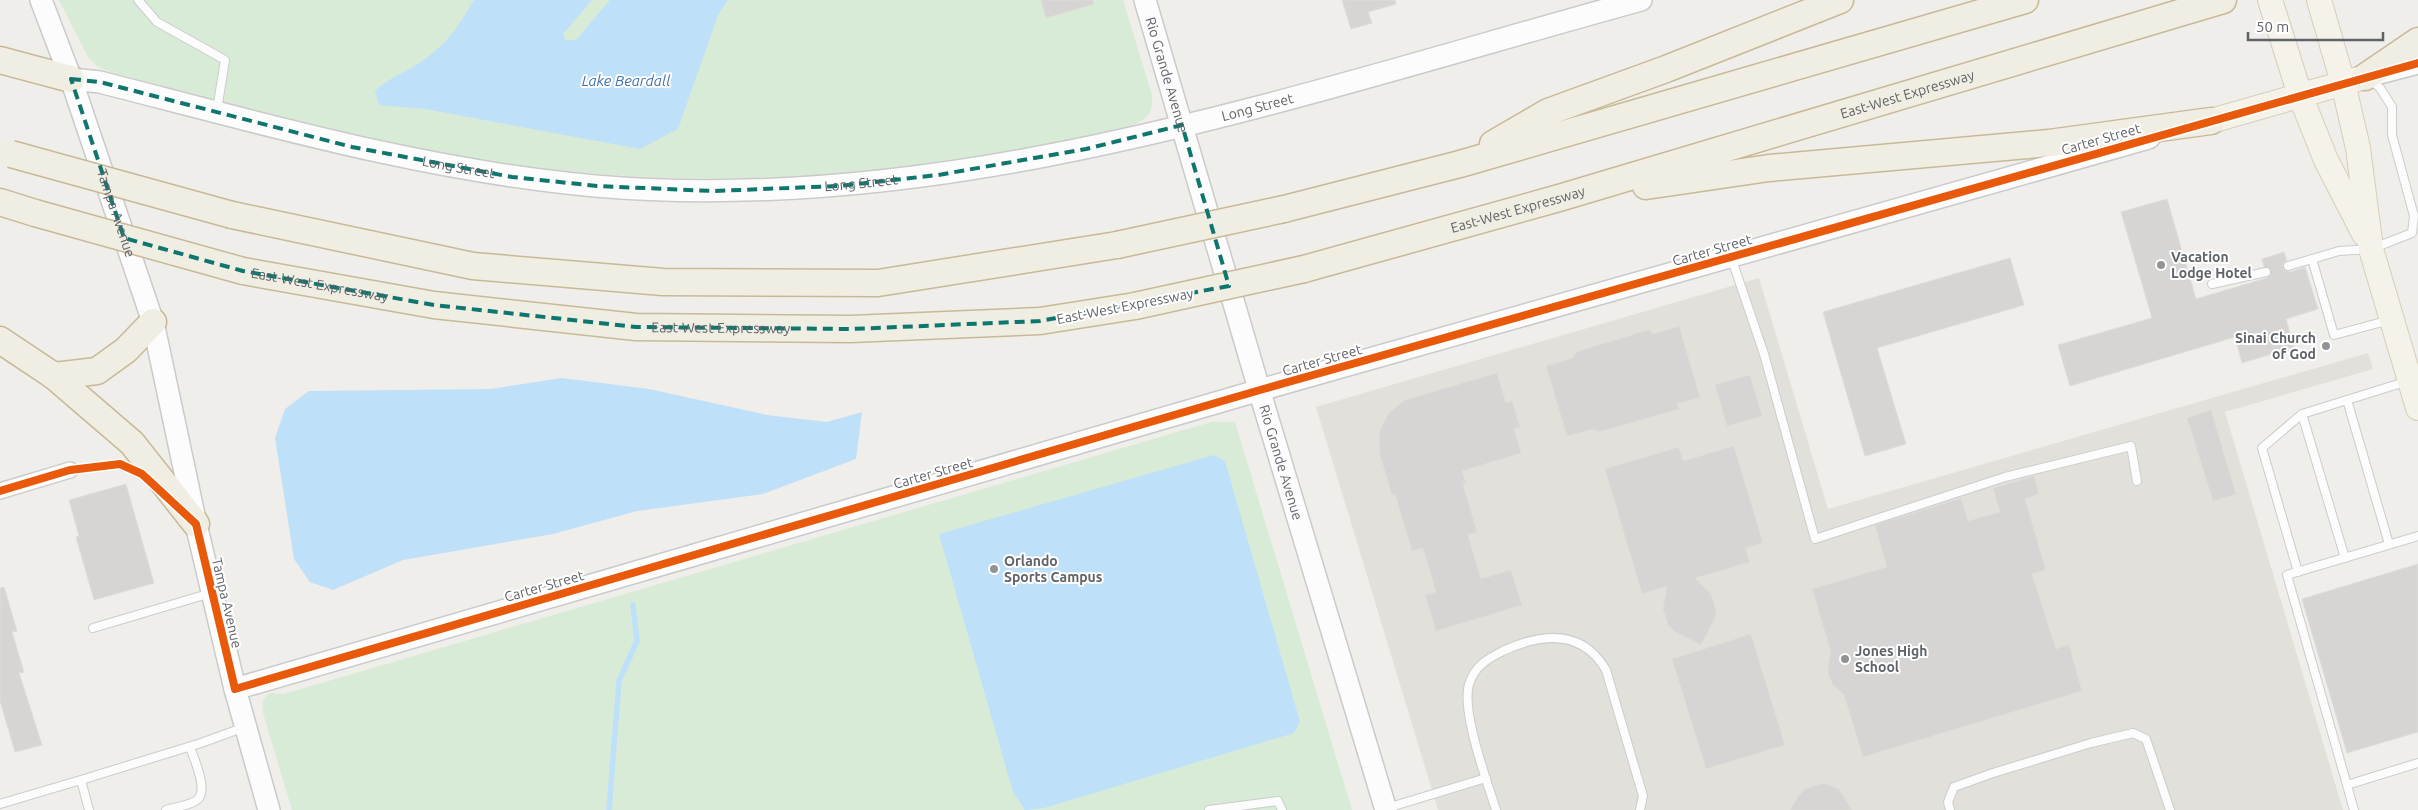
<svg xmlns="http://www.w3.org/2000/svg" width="2418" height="810" font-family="Ubuntu,sans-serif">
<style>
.education{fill:#e2e0da}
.green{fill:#d8ebd6}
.water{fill:#bfe0f9}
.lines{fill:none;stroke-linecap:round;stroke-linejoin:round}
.stream{stroke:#bfe0f9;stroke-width:5.5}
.building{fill:#d6d5d3;stroke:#deddd9}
.lane-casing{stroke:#cbcccc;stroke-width:10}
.street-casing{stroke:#cbcccc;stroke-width:18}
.secondary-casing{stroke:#cacacb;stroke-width:24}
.primary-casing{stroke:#d7ceb8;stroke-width:26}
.highway-casing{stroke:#c8b996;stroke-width:29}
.lane{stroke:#fdfcfc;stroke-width:8}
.street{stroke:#fdfcfc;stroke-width:15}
.secondary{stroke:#fdfcfc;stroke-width:21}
.primary{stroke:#f4f2e9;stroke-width:24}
.highway{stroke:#f0ede3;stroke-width:26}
.highway-bridge-casing{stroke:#c8b996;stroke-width:29;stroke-linecap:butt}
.highway-bridge{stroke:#f0ede3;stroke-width:26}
.cycleway-casing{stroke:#fff;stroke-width:11}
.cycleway{stroke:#e8590c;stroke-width:8}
.marked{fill:none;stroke:#0f766e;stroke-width:4;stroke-dasharray:10 6;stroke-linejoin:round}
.poi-dot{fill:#919496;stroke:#fff;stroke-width:2}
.labels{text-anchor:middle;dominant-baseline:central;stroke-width:4;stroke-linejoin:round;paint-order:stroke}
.street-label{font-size:14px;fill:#5f6368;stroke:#fff}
.poi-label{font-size:14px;font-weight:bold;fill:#5f6368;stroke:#fff;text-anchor:start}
.water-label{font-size:15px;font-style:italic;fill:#4174aa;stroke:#fff}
</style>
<rect width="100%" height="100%" fill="#efeeea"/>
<path class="education" d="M1759,278L1828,509L2368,353L2373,369L2225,412L2343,810H1438L1316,407Z"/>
<g class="green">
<path d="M59,0H1123L1152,95C1152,104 1153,113 1144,119C1132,129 1079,137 1061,141C1033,148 1005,152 976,157C789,188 593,186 407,147C308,127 211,98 113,73L98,67L88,57Z"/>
<path d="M1211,422H1235L1352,810H292L263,713C262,703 262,699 270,693L284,694Z"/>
</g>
<g class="water">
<path d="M474,0H592L563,34L566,41L577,39L610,0H728L718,15L678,129L640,149L425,109L379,105L375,91C388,78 406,72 421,62C449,42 457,28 474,0Z"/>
<path d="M562,378L649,389L767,415L827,422L862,412L856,459L763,494L637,511L553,534L403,560L333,590L310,582L294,559L275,438L285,409L309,391L491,389Z"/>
<path d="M1214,455L1225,461L1300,722L1294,733L1044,808L1025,810L1013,792L939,534Z"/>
</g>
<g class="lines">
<path class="stream" d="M609,810L619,681L637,641L633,605"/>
</g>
<g class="building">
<path d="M1041,0H1093L1094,4L1046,18Z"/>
<path d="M1342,0H1395L1396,4L1368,12L1372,23L1351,29Z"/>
<path d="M2167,199L2196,299L2267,278L2271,270L2264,267L2262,259L2284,252L2287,261L2282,265L2284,270L2290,272L2305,267L2318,309L2286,319L2294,347L2242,363L2235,337L2070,386L2058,345L2152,318L2121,212Z"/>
<path d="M2010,258L2024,305L1877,348L1906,444L1865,456L1823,312Z"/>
<path d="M1679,326L1700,397L1677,404L1679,409L1599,432L1593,429L1567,436L1546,366L1573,358L1576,352L1648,330L1654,334Z"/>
<path d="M1497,373L1506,403L1512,401L1520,427L1514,429L1521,453L1462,471L1466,483L1463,484L1477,532L1468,535L1481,579L1511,570L1522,605L1436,631L1425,595L1436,592L1423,548L1412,551L1395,494L1392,495L1380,455L1379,433L1388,414L1405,400Z"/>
<path d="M1750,375L1762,416L1727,426L1715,385Z"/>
<path d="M2211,410L2236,494L2213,501L2187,418Z"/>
<path d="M1734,446L1763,543L1745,548L1750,562L1695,578L1711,594L1716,610L1715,618L1701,645L1674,631L1668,625L1663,609L1667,586L1642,594L1605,469L1679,447L1683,461Z"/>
<path d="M2034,476L2039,494L2025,499L2046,570L2032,574L2056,649L2069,645L2082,691L1863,757L1844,695L1833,685L1829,676L1828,666L1831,652L1812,589L1887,567L1875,525L1961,498L1968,521L2000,512L1993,488Z"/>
<path d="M126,484L154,583L94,600L76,537L79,536L69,500Z"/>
<path d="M2418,564V732L2347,753L2302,599Z"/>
<path d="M4,587L17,631L12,632L24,672L19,673L42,745L15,752L0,701V588Z"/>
<path d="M1751,634L1785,745L1706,769L1672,659Z"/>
<path d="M1823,783L1839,789L1852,810H1790L1799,795L1805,789Z"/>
</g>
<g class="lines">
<g class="lane-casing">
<g id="lane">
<path d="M138,0L157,22L225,60L217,110"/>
<path d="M2370,80L2380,88L2392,107V135L2414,216L2412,233L2371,249L2339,251L2312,259L2334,335L2390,320"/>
<path d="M1731,257L1764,354L1815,539L2005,477L2131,446L2137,481"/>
<path d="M2288,266L2312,259"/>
<path d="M2212,284L2266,272"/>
<path d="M2347,400L2389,544"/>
<path d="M2418,536L2287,575L2347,785L2418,763"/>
<path d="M2345,558L2302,414L2408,381"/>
<path d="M2298,572L2262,448L2302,414"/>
<path d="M93,628L211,593"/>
<path d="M2347,785L2354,810"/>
<path d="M0,804L81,780"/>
<path d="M1387,808L1486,778"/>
<path d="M89,810L81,780L201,743L245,727"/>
<path d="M166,810C175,807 189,806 197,800C209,791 194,759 190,747"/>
<path d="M1209,810L1278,801L1282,810"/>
<path d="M1496,810C1487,781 1461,712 1469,684C1475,666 1487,659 1503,651C1542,633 1582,629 1606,670L1643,796L1640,810"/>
<path d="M1950,810L1948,802L1954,787L1993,773L2091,743L2133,733L2146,739L2170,810"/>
</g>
</g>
<g class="street-casing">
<path id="street" d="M0,491L70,470"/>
</g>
<g class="secondary-casing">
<g id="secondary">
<path id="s1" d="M41,0L71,79L153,322L196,524L235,689L269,810"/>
<path id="s2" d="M1145,0L1264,406L1386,810"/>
<path d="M2375,74L2418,63"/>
<path id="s3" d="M71,79L100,82C263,124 427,171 595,186C952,217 1301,93 1641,0"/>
<path d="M235,689L1260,390L2149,138"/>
</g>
</g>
<g class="primary-casing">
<g id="primary">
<path d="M2270,0L2300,95L2326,160L2364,234"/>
<path d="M2319,0L2343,83L2358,148L2371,249L2418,408"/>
<path d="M2211,121L2358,79"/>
</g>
</g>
<g class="highway-casing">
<g id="highway">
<path d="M0,60L71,79"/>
<path d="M2365,77L2418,41"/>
<path d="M1493,144L1548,112L1666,69L1840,0"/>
<path d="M1646,186L1769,168L2049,143L2211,121"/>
<path d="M0,202L35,213"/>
<path d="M1284,209L1460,164L2025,0"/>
<path d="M232,215L473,266L663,282L878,283L1117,245"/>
<path id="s4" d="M1304,269L1559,198L2223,0"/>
<path id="s5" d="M243,271L434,305L636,327L851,329L1040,321L1135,306"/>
<path d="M0,340L54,376L132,443L196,524"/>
<path d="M54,376L97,371L126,350L153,322"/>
</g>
</g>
<use href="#lane" class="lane"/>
<use href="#street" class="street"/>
<use href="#secondary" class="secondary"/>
<use href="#primary" class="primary"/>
<use href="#highway" class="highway"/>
<g class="highway-bridge-casing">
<g id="highway-bridge">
<path d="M11,154L232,215"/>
<path d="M35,213L243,271"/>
<path d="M1117,245L1284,209"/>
<path d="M1135,306L1304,269"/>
</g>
</g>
<use href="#highway-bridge" class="highway-bridge"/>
<g class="cycleway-casing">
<path id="cycleway" d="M0,491L70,470L120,464L142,474L196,524L235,689L1260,390L2418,63"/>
</g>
<use href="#cycleway" class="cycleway"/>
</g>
<path class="marked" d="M71,79L100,82L352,147L512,177L597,186L713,191L839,186L938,175L1086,149L1182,125L1229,286L1040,321L851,329L636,327L434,305L243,271L124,238Z"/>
<g class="poi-dot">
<circle cx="2161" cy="265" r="5"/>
<circle cx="2326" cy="346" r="5"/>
<circle cx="994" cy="569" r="5"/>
<circle cx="1845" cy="659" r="5"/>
</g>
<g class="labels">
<g class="street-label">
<text stroke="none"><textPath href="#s2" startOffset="78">Rio Grande Avenue</textPath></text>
<text stroke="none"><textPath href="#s4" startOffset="628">East-West Expressway</textPath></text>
<text stroke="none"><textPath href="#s3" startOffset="1206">Long Street</textPath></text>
<text transform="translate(2101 139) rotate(-16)">Carter Street</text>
<text stroke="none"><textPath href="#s3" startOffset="398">Long Street</textPath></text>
<text stroke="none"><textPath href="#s3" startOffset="802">Long Street</textPath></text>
<text stroke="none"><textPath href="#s4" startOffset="222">East-West Expressway</textPath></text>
<text stroke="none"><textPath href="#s1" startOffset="226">Tampa Avenue</textPath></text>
<text transform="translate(1712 250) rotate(-16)">Carter Street</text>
<text stroke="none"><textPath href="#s5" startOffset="78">East-West Expressway</textPath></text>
<text transform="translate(1125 306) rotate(-11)">East-West Expressway</text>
<text stroke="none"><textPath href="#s5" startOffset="482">East-West Expressway</textPath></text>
<text transform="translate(1322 360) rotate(-16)">Carter Street</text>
<text stroke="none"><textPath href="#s2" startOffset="482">Rio Grande Avenue</textPath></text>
<text transform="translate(933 473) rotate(-16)">Carter Street</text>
<text transform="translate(544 586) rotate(-16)">Carter Street</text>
<text transform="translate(227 603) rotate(77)">Tampa Avenue</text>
</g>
<g class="poi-label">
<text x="2171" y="257">Vacation<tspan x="2171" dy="16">Lodge Hotel</tspan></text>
<text x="2316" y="338" text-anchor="end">Sinai Church<tspan x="2316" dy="16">of God</tspan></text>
<text x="1004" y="561">Orlando<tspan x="1004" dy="16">Sports Campus</tspan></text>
<text x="1855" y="651">Jones High<tspan x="1855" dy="16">School</tspan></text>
</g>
<g class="water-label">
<text x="626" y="80">Lake Beardall</text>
</g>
</g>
<path d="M2248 32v8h135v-8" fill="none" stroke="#5f6368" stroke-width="2.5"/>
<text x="2256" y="32" font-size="15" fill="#5f6368" stroke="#ffffff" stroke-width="4" paint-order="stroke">50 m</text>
</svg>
